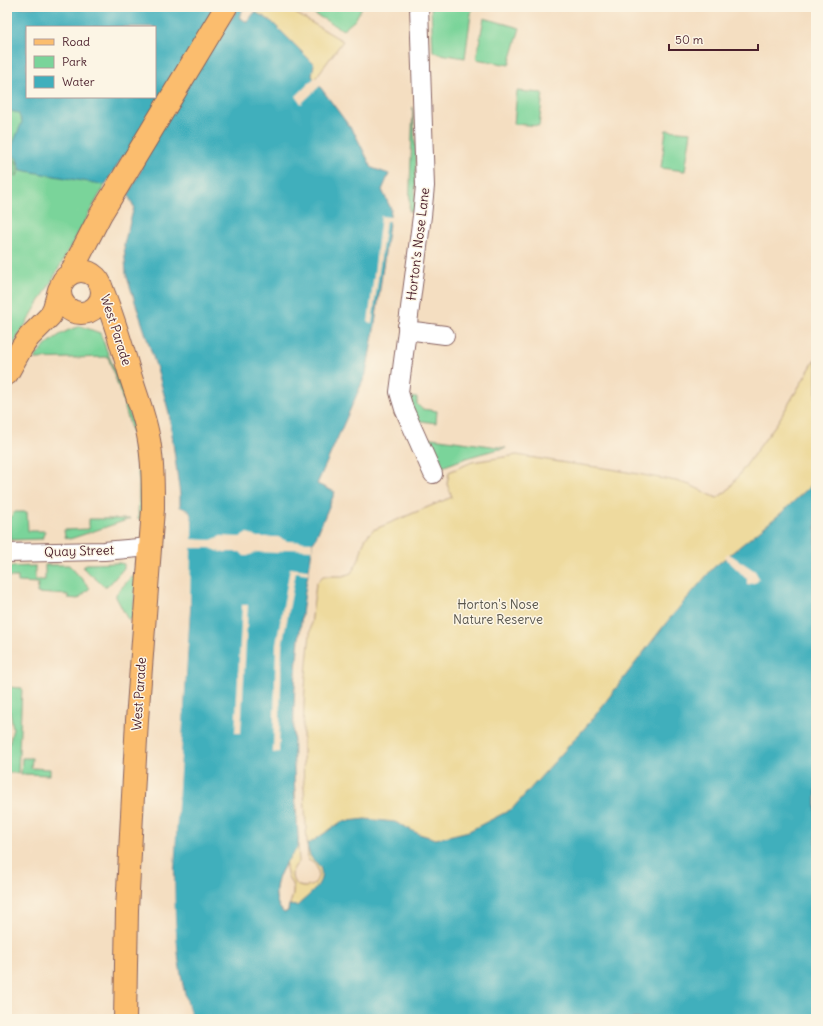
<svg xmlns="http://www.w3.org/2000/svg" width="823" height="1026" font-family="Delius,sans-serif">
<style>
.green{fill:#7ad49a;stroke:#627a62}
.forest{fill:#63b682;stroke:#566a56}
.sand{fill:#eeda9e;stroke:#9c7c64;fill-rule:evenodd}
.water{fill:#40afbc;stroke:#456774;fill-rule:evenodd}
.pier{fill:#f4dec1}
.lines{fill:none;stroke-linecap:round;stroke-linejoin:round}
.minor-casing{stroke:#866260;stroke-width:20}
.major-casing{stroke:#866260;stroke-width:24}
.minor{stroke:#fff;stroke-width:18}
.major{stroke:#fbbd6e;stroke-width:22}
.labels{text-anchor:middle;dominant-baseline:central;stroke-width:3;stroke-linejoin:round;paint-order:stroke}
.street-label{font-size:13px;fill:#4a1f2b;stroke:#fcf5e5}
.park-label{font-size:13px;fill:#58554c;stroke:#fcf5e5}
</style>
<rect width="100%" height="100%" fill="#fcf5e5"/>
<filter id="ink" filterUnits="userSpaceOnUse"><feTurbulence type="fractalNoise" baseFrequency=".025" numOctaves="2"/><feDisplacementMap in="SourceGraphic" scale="8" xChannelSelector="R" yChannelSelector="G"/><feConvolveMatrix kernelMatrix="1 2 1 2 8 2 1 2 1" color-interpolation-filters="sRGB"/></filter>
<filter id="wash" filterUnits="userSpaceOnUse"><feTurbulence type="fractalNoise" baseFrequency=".012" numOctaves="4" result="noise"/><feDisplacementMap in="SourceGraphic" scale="16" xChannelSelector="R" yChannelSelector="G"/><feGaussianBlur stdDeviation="0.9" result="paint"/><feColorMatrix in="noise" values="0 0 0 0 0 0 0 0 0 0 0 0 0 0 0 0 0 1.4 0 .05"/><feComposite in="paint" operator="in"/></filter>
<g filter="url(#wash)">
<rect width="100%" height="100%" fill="#f4dec1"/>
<g class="green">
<path d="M302,7H362L355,20L343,30Z"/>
<path d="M431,7H472L465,58L440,54L433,51Z"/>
<path d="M484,18L520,28L509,65L476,59Z"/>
<path d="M517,91L543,93L539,126L514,124Z"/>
<path d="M27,97L123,156L105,185L50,284L7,355V110H10Z"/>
<path d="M413,107L416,159L415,211H409Z"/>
<path d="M666,130L691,132L685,171L661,168Z"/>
<path d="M81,326L100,333L125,397L135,432L132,433L122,397L108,357L34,359C46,343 61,331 81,326Z"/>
<path d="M403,396L417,398V404L422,409L437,411L436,423L414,420Z"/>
<path d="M426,437L432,438L506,448C483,452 462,459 440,468Z"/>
<path d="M138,445L142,483V519H138L139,482L134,446Z"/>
<path d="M15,512H27L28,531H45L42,539L10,540L9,518Z"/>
<path d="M89,519H130L73,538L69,539L65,537L64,530L89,529Z"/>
<path d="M119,563L124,564V568L108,586H104L83,568L86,564Z"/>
<path d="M45,565H69L90,588L78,599L68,598V595L37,593L38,583L18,582V577H7V567L35,566V580H45Z"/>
<path d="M132,576H135L136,578L133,618L129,620L127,618L116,597V594Z"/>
<path d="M7,687L22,688L18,773H7V748L10,741L13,728L10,712L7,707Z"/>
<path d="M22,758H32L31,768L50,769V775L21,774Z"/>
</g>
<path class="forest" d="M7,155C14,157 17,162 20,168L17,176L7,174Z"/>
<g class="sand">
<path d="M260,7H269L279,10L281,7H285L343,41L314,80L271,21L255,12Z"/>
<path d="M816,358V1019H260L258,835L295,787L299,862C284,875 295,893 313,885C322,876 319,865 308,860C305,808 301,757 304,705C306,664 311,624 316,584L323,576H343L351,573C354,568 357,564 359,559C363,546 362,540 373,530L452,497L447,484L449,472L472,462L517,455L566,463L611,469L676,481L690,485L717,498L728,490L779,420ZM286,863C286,867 286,870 287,873C288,879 293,883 293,889C294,897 289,903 288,911L284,913C270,900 276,877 286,863Z"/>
</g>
<path class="water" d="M7,7H214L228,24L239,7H244L239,17L247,22L255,12L271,21L314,64L312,76L355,134L372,168L389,174L382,190L391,209L375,324L366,374L317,484L335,492L314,542H312C312,561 306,580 304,599C299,636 295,672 294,708C293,740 294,771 295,803C296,813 299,836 298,845C297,851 289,857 286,863C276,878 270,899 284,913L288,911L289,905L297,906C307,896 327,884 320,867C318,863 313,861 311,857C309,854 308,849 307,845L341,822L365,819L395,822L419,834L436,839L469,831L512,809L590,722L666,623L713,568L780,514L816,481V1019H192C168,945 174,871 178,794C182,733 186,671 190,610L189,573L192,520L189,511L180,507V495L169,413L158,372L126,274L124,244L134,207L128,195L142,168L123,156L105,185L21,170L17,159L10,151L22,122L18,113L7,110ZM27,27H155V97H27Z"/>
<g class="pier">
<path d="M315,77L321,85L301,104L296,96Z"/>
<path d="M381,216L391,217V221H386L372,324L368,323Z"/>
<path d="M180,507L189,511L192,520V539L211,540L221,536L240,537L247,533L251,534L257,537H278L287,541L312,542V550L287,549L277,553L257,552L248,556H244L240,552H220L210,548H191L190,610L174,869L175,919L178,960L182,986L192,1019H190L180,986L176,960L173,919L172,869L188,610L187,573L190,520L187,513L180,509Z"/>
<path d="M728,553L755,571L759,578L757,582L747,585V579L724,557Z"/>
<path d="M290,568L308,570V574L296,572L282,647L279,752L273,753L276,645Z"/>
<path d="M242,605H248L241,733H235Z"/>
</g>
</g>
<g filter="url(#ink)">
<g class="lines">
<g class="minor-casing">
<g id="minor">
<path d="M419,7L425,186L422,216L399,392L404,409L433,474"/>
<path d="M407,326L414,331L445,335"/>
<path d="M7,553L104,551L150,547"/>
</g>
</g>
<g class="major-casing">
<g id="major">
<circle cx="81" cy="292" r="21"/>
<path d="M70,274L101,214L226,7"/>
<path d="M102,289C113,316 121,343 129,371C135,392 144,413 148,435C153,459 153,484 153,509L137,720L127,910L125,1019"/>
<path d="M7,374L22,347L29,337L50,316L54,308L59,290"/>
</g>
</g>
<use href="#minor" class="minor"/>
<use href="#major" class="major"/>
</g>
</g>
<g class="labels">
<g class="street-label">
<text transform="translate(418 244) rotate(-83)">Horton's Nose Lane</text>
<text transform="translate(116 330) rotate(72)">West Parade</text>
<text transform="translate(79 551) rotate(-2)">Quay Street</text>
<text transform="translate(139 694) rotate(-86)">West Parade</text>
</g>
<g class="park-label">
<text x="498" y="604">Horton's Nose<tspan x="498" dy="15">Nature Reserve</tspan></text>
</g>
</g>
<rect width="823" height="1026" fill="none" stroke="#fcf5e5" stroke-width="24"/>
<rect x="26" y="26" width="130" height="72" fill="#fcf5e5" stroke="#b59f9b"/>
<rect x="34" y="39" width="20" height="6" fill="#fbbd6e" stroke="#b59f9b"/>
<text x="62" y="46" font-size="12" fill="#4a1f2b">Road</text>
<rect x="34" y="56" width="20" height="12" fill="#7ad49a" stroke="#b59f9b"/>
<text x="62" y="66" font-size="12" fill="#4a1f2b">Park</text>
<rect x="34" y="76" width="20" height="12" fill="#40afbc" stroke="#b59f9b"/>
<text x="62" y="86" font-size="12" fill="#4a1f2b">Water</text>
<path d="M669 44v6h89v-6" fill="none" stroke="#4a1f2b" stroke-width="2"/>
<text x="675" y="44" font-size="12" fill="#4a1f2b" stroke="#fcf5e5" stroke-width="3" paint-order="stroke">50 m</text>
</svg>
